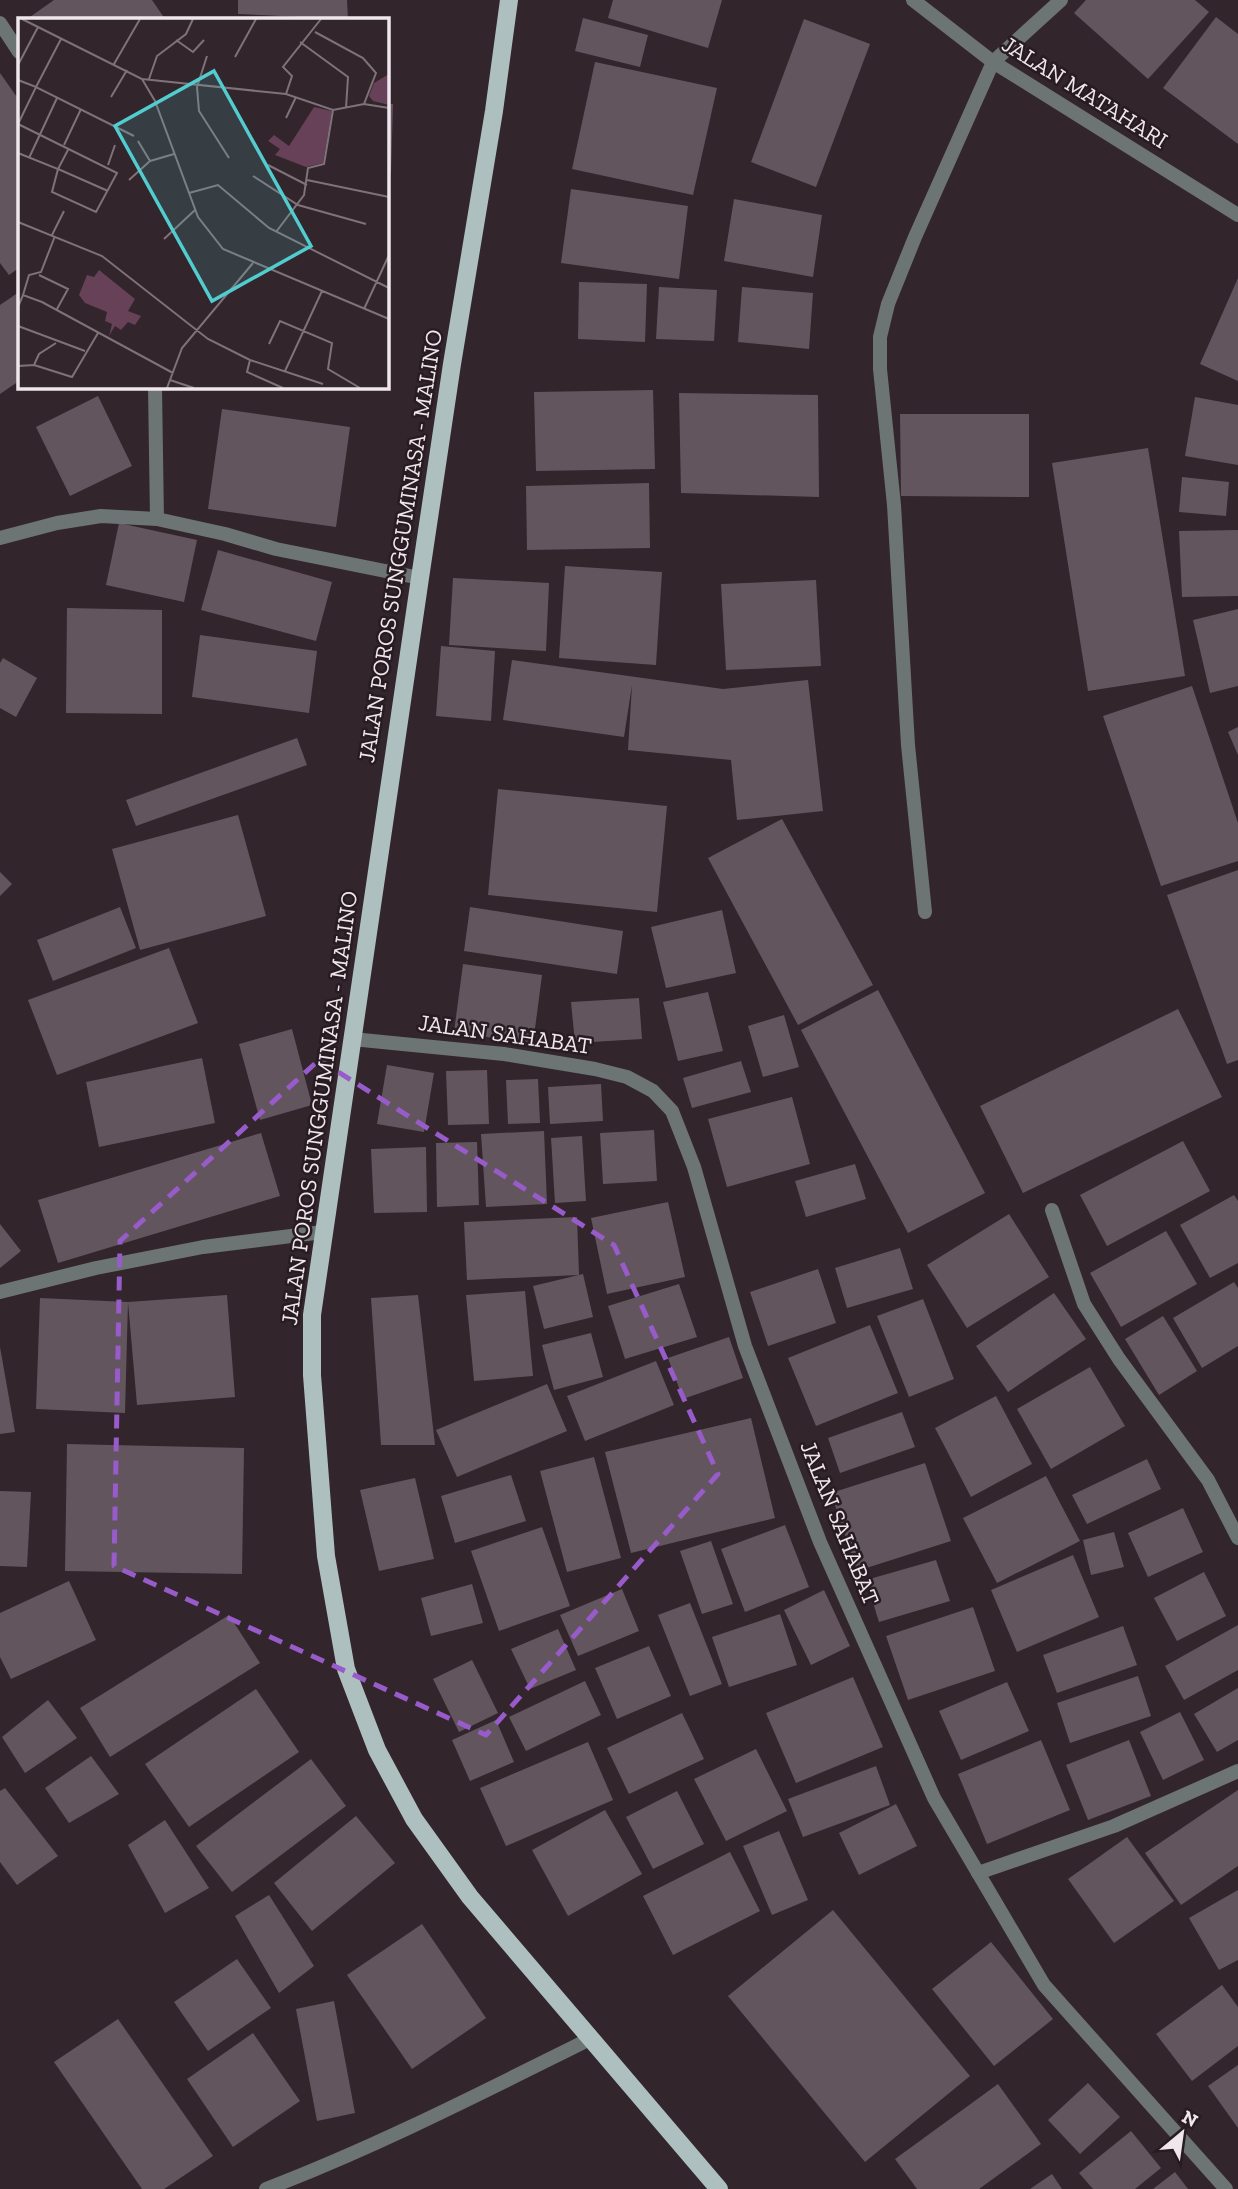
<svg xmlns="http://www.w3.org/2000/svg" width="1238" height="2189" font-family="'Zilla Slab',serif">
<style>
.building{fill:#63555d}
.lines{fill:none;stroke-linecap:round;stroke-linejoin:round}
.minor{stroke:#6c7474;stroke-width:14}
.tertiary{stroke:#6c7474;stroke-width:14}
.primary{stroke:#aebfbf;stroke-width:18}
.marked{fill:none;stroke:#985bca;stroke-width:5;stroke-dasharray:14 9;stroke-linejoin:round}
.labels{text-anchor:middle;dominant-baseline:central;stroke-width:5;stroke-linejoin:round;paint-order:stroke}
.street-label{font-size:23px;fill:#efe7eb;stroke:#281c22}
.inset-road{fill:none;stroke:#7e7378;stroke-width:2}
.view{fill:#52cdcf;fill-opacity:0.15;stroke:#52cdcf;stroke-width:3.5}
.inset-edge{fill:none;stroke:#efe7eb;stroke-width:3.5}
</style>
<rect width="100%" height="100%" fill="#32252c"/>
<g class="building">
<path d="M54,0H152L165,19H27Z"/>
<path d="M238,0H347L348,19L238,14Z"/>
<path d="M613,0H722L708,48L608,18Z"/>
<path d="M1086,0H1195L1209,12L1148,79L1074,13Z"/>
<path d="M1216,17L1238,34V144L1163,88Z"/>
<path d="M583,18L648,35L640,67L575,51Z"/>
<path d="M804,19L870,44L816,187L751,162Z"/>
<path d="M595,62L717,88L693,195L572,169Z"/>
<path d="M0,73L19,100V268L9,275L0,263Z"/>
<path d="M387,104H393L391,173H387Z"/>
<path d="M571,189L688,206L679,279L561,263Z"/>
<path d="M734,199L822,215L813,277L724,261Z"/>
<path d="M1238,278V381L1200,364Z"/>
<path d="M579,282L647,284L645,342L578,339Z"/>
<path d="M659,287L717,290L714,341L656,339Z"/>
<path d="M742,287L813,293L809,349L738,342Z"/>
<path d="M19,292V381L0,394V305Z"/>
<path d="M653,390L655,469L536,471L534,392Z"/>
<path d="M679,393L818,395L819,497L681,493Z"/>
<path d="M98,396L132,466L70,496L36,427Z"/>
<path d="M1195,397L1238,405V465L1185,456Z"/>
<path d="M222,409L350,427L336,527L208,509Z"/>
<path d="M900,414H1029V497L901,496Z"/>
<path d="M1148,448L1185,676L1088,691L1052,463Z"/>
<path d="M1182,477L1229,482L1226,516L1179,512Z"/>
<path d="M649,483L650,548L527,550L526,486Z"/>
<path d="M119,523L197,540L184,602L106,585Z"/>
<path d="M1238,530V596L1182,597L1179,531Z"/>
<path d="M218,550L332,582L316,641L201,610Z"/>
<path d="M565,566L662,572L656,665L559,658Z"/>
<path d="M453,578L549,583L546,651L449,645Z"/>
<path d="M816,580L821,666L726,670L721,584Z"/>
<path d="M67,608L162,610V714L66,713Z"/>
<path d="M1238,609V686L1210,693L1193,620Z"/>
<path d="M200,635L317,651L309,713L192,697Z"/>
<path d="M441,646L495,651L491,721L436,716Z"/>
<path d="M3,658L37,678L16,717L0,708V663Z"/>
<path d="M512,660L723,689L808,680L823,811L737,820L731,760L628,750L632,685L624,737L503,720Z"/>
<path d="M1192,686L1238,823V861L1161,886L1103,716Z"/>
<path d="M1238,727V755L1228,732Z"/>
<path d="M297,738L307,765L136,826L126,800Z"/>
<path d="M498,789L667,806L657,912L488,895Z"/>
<path d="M238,815L266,916L140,950L112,849Z"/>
<path d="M782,819L873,985L798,1025L708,858Z"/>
<path d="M1238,870V1060L1227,1064L1167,895Z"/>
<path d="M0,872L12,884L0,896Z"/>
<path d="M120,907L136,948L53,981L37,940Z"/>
<path d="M470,907L623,931L617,974L464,951Z"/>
<path d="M722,910L736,973L666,988L651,927Z"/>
<path d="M169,948L198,1023L57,1075L28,1000Z"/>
<path d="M463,964L542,975L533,1044L454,1032Z"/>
<path d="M878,990L985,1193L908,1233L801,1030Z"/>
<path d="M708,992L723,1051L678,1061L663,1002Z"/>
<path d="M639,998L642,1039L575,1043L571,1002Z"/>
<path d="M1178,1009L1222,1097L1023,1193L980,1106Z"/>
<path d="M784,1015L799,1067L763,1077L748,1026Z"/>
<path d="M292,1029L312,1105L260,1120L239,1044Z"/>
<path d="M202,1058L215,1123L99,1147L86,1082Z"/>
<path d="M741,1061L751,1092L692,1108L683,1078Z"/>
<path d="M387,1065L434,1073L424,1132L377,1124Z"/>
<path d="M487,1070L489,1124L448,1125L446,1071Z"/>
<path d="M538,1079L540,1123L508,1124L506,1080Z"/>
<path d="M601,1084L603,1121L550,1124L548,1087Z"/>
<path d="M792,1097L810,1164L727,1187L708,1119Z"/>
<path d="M654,1130L657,1181L603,1184L600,1133Z"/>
<path d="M544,1131L547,1204L486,1207L481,1134Z"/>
<path d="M261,1133L280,1196L58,1263L38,1200Z"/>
<path d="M582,1136L586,1201L555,1203L551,1138Z"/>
<path d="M1183,1141L1210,1191L1107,1246L1080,1195Z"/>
<path d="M477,1142L479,1205L437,1207L436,1143Z"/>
<path d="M426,1147L427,1212L374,1213L371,1149Z"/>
<path d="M855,1164L866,1199L806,1217L795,1181Z"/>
<path d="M1234,1195L1238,1201V1263L1210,1278L1180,1225Z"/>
<path d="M668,1202L685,1277L607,1294L591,1218Z"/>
<path d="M1009,1214L1049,1277L967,1328L927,1265Z"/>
<path d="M577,1217L579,1275L467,1280L464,1222Z"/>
<path d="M0,1224L21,1251L0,1268Z"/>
<path d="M1166,1231L1197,1284L1121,1327L1090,1273Z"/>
<path d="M900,1248L913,1289L847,1308L835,1268Z"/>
<path d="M818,1269L836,1323L768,1346L750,1292Z"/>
<path d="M583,1274L593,1317L544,1329L533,1286Z"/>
<path d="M1234,1282L1238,1288V1346L1202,1368L1173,1318Z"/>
<path d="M679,1284L697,1337L625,1359L608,1306Z"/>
<path d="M525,1291L533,1376L474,1381L466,1295Z"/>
<path d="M1054,1293L1086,1339L1008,1392L976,1346Z"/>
<path d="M227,1295L235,1397L137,1405L128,1302L125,1413L36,1409L40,1298L128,1302Z"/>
<path d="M418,1295L435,1445H381L371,1298Z"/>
<path d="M923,1299L954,1379L909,1397L877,1316Z"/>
<path d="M1163,1316L1197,1371L1159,1395L1125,1339Z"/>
<path d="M870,1325L898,1393L816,1426L788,1358Z"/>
<path d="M591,1333L603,1377L554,1390L542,1345Z"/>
<path d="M729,1337L743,1378L683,1399L668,1358Z"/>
<path d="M0,1347L15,1432L0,1434Z"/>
<path d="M656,1361L674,1405L585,1441L567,1396Z"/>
<path d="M1090,1367L1125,1426L1051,1469L1017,1409Z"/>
<path d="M547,1384L567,1431L457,1477L436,1430Z"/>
<path d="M996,1396L1032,1464L971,1497L935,1428Z"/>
<path d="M902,1412L915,1447L840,1473L828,1438Z"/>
<path d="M751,1418L775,1518L631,1553L605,1452Z"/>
<path d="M67,1444L244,1448L242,1574L65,1571Z"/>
<path d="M594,1457L621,1558L567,1572L540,1471Z"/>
<path d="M1147,1459L1161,1489L1087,1524L1072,1495Z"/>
<path d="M925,1463L951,1541L857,1571L831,1493Z"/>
<path d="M511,1475L526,1521L455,1543L441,1496Z"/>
<path d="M1046,1476L1080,1541L997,1583L963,1518Z"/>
<path d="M415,1478L434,1559L379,1571L360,1490Z"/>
<path d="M0,1491L31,1492L27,1567L0,1566Z"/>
<path d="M1183,1508L1203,1552L1148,1577L1128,1533Z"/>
<path d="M785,1525L809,1587L745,1612L721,1549Z"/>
<path d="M542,1527L570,1606L499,1631L471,1551Z"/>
<path d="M1114,1532L1124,1567L1091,1575L1083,1540Z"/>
<path d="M711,1541L733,1604L702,1614L680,1551Z"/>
<path d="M1073,1555L1099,1617L1017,1652L991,1590Z"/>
<path d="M936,1560L950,1601L879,1622L866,1580Z"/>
<path d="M1204,1572L1226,1616L1177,1641L1154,1598Z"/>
<path d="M69,1581L96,1640L11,1679L0,1657V1613Z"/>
<path d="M472,1584L483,1623L431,1636L421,1598Z"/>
<path d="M622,1589L639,1631L578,1656L560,1615Z"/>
<path d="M824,1590L850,1646L811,1665L784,1610Z"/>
<path d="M690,1603L722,1684L690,1696L658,1615Z"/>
<path d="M973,1607L995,1671L908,1700L886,1636Z"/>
<path d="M780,1614L797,1665L729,1687L712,1637Z"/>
<path d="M229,1615L260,1663L110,1757L80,1708Z"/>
<path d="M1238,1625V1670L1184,1700L1165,1666Z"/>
<path d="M1123,1626L1137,1665L1057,1693L1043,1655Z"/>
<path d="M558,1629L576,1670L530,1689L511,1649Z"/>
<path d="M649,1646L671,1696L617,1719L595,1668Z"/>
<path d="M472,1660L498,1713L459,1732L433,1679Z"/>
<path d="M1138,1676L1151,1716L1070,1743L1057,1703Z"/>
<path d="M853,1677L883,1747L796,1783L766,1713Z"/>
<path d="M585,1681L601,1715L526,1751L509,1717Z"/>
<path d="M1007,1682L1029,1731L961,1760L939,1711Z"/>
<path d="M1238,1688V1740L1217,1752L1194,1714Z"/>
<path d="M256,1689L299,1752L189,1827L145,1764Z"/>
<path d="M48,1700L77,1738L25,1773L2,1737Z"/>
<path d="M1180,1712L1204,1760L1163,1780L1140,1732Z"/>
<path d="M682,1713L704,1759L629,1794L607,1748Z"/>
<path d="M496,1720L514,1762L470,1781L452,1740Z"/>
<path d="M1041,1740L1070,1810L987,1844L958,1774Z"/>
<path d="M1129,1740L1151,1796L1088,1820L1066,1765Z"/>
<path d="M588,1742L613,1800L506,1846L480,1788Z"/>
<path d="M756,1749L787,1811L726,1841L694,1779Z"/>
<path d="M91,1756L119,1794L69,1823L45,1788Z"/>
<path d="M311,1759L346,1806L232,1892L196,1846Z"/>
<path d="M876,1766L890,1805L803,1837L788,1799Z"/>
<path d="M5,1788L58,1856L17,1885L0,1862V1791Z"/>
<path d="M1238,1790V1866L1181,1905L1145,1853Z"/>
<path d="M677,1791L704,1844L653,1869L626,1817Z"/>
<path d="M896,1804L917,1846L859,1875L839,1833Z"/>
<path d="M605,1810L642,1874L568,1916L532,1850Z"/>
<path d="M356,1816L395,1863L312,1931L274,1883Z"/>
<path d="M165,1820L209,1888L165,1913L128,1845Z"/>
<path d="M779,1831L808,1900L772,1915L743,1846Z"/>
<path d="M1127,1837L1174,1901L1114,1943L1068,1879Z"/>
<path d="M730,1852L760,1911L673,1955L643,1896Z"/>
<path d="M1238,1890V1960L1219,1970L1189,1918Z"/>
<path d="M269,1895L314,1966L279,1993L235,1916Z"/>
<path d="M833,1910L970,2076L865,2162L728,1996Z"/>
<path d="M422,1924L486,2018L412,2069L347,1975Z"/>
<path d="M991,1942L1053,2019L994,2066L932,1989Z"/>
<path d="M237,1959L271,2008L208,2051L174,2002Z"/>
<path d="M1222,1985L1238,2007V2046L1192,2081L1156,2034Z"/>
<path d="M334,2001L355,2113L317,2121L296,2009Z"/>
<path d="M118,2019L213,2156L164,2189H142L54,2062Z"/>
<path d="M253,2033L300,2101L233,2147L187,2079Z"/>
<path d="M1238,2065V2128L1208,2086Z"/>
<path d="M1088,2083L1120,2117L1080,2154L1048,2120Z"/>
<path d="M998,2084L1041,2144L979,2189H917L895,2159Z"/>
<path d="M1131,2131L1161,2168L1135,2189H1093L1079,2173Z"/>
<path d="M1175,2172L1188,2189H1153Z"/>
<path d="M1052,2174L1062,2189H1030Z"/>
</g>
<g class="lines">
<g class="minor">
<path d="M913,0L993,62L1238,215"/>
<path d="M0,23L19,52"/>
<path d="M155,387L157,519L225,534L276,549L420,578"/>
<path d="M0,538L57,523L101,516L157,519"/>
<path d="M925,912L908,745L894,505L880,369V337L888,304L915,237L993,62L1061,0"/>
<path d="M352,1039L504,1054L595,1069L627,1077L653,1091L672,1111L694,1167L745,1346L820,1542L934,1798L1044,1985L1226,2189"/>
<path d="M1052,1210L1084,1304L1119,1359L1208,1480L1238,1538"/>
<path d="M0,1292L96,1268L203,1247L323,1232"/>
<path d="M978,1873L1114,1826L1238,1771"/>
</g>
<path class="tertiary" d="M266,2189C378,2146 485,2091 592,2038"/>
<path class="primary" d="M509,0L494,111L452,364L420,578L312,1315V1375L326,1556L346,1669L377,1750L414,1819L470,1897L719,2189"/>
</g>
<path class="marked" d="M319,1060L614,1245L718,1474L486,1735L114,1566L120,1241Z"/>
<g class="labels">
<g class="street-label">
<text transform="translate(1085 92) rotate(32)">JALAN MATAHARI</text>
<text transform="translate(400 546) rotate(-81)">JALAN POROS SUNGGUMINASA - MALINO</text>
<text transform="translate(505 1034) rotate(8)">JALAN SAHABAT</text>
<text transform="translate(319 1108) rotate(-82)">JALAN POROS SUNGGUMINASA - MALINO</text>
<text transform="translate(840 1523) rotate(68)">JALAN SAHABAT</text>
</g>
</g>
<g transform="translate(18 18)">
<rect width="371" height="371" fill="#32252c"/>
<path d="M371,56V87L355,83L351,78L356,65ZM296,89L314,93L305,145L288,149L257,137L262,131L250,123L256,117L271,128ZM81,252L117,281L110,293L123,298L117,307L110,304L103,312L97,308L91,318L94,306L87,303L89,294L67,285L61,277L69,257L76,259Z" fill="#674157"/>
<path class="inset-road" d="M4,1L124,61L137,83L180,199L205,231L371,301M297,14L345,40L358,55L346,86M158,22L175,34L186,22M282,24L330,59L328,90M189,38L179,69L181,93L211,140M217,39L238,1M96,46L122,1M0,47L20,9M124,61L268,76L315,92L346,86L371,90M131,61L139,38L168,16L175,1M0,62L18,69L43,21M268,76L274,58L265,49L303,1M93,79L109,52M268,100L278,79M0,106L99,155L78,194L34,174L40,151L0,135M0,106L18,69L116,118M120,123L132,143L156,136M46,127L63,91M51,130L40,151L90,173M11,140L39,80M90,147L97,127M250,147L289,167M235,158L280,187L348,206M111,162L132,143M289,162L371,179M171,175L200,167L251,210L371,270M0,204L84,238L190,321L232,342L305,366M258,214L286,177L290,150L306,146L315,92M34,217L46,193M146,221L177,192M21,257L50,271L39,291M5,277L11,257L23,254L37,218M0,289L5,277L24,284L155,355M346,291L371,237M0,308L67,333M251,326L262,303L314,325L310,351L342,370M232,342L229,354L265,370M16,347L54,359L80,315M0,348L16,347L21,336L38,325M267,353L304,273M152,362L176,370M149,370L164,330L235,245"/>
<path class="view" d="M196,53L293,228L194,283L97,108Z"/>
<rect width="371" height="371" class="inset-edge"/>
</g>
<g transform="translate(1182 2133) rotate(29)" stroke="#281c22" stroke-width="5" paint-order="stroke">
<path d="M0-5L12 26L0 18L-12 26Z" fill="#efe7eb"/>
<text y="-10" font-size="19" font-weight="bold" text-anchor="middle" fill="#efe7eb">N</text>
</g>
</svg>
